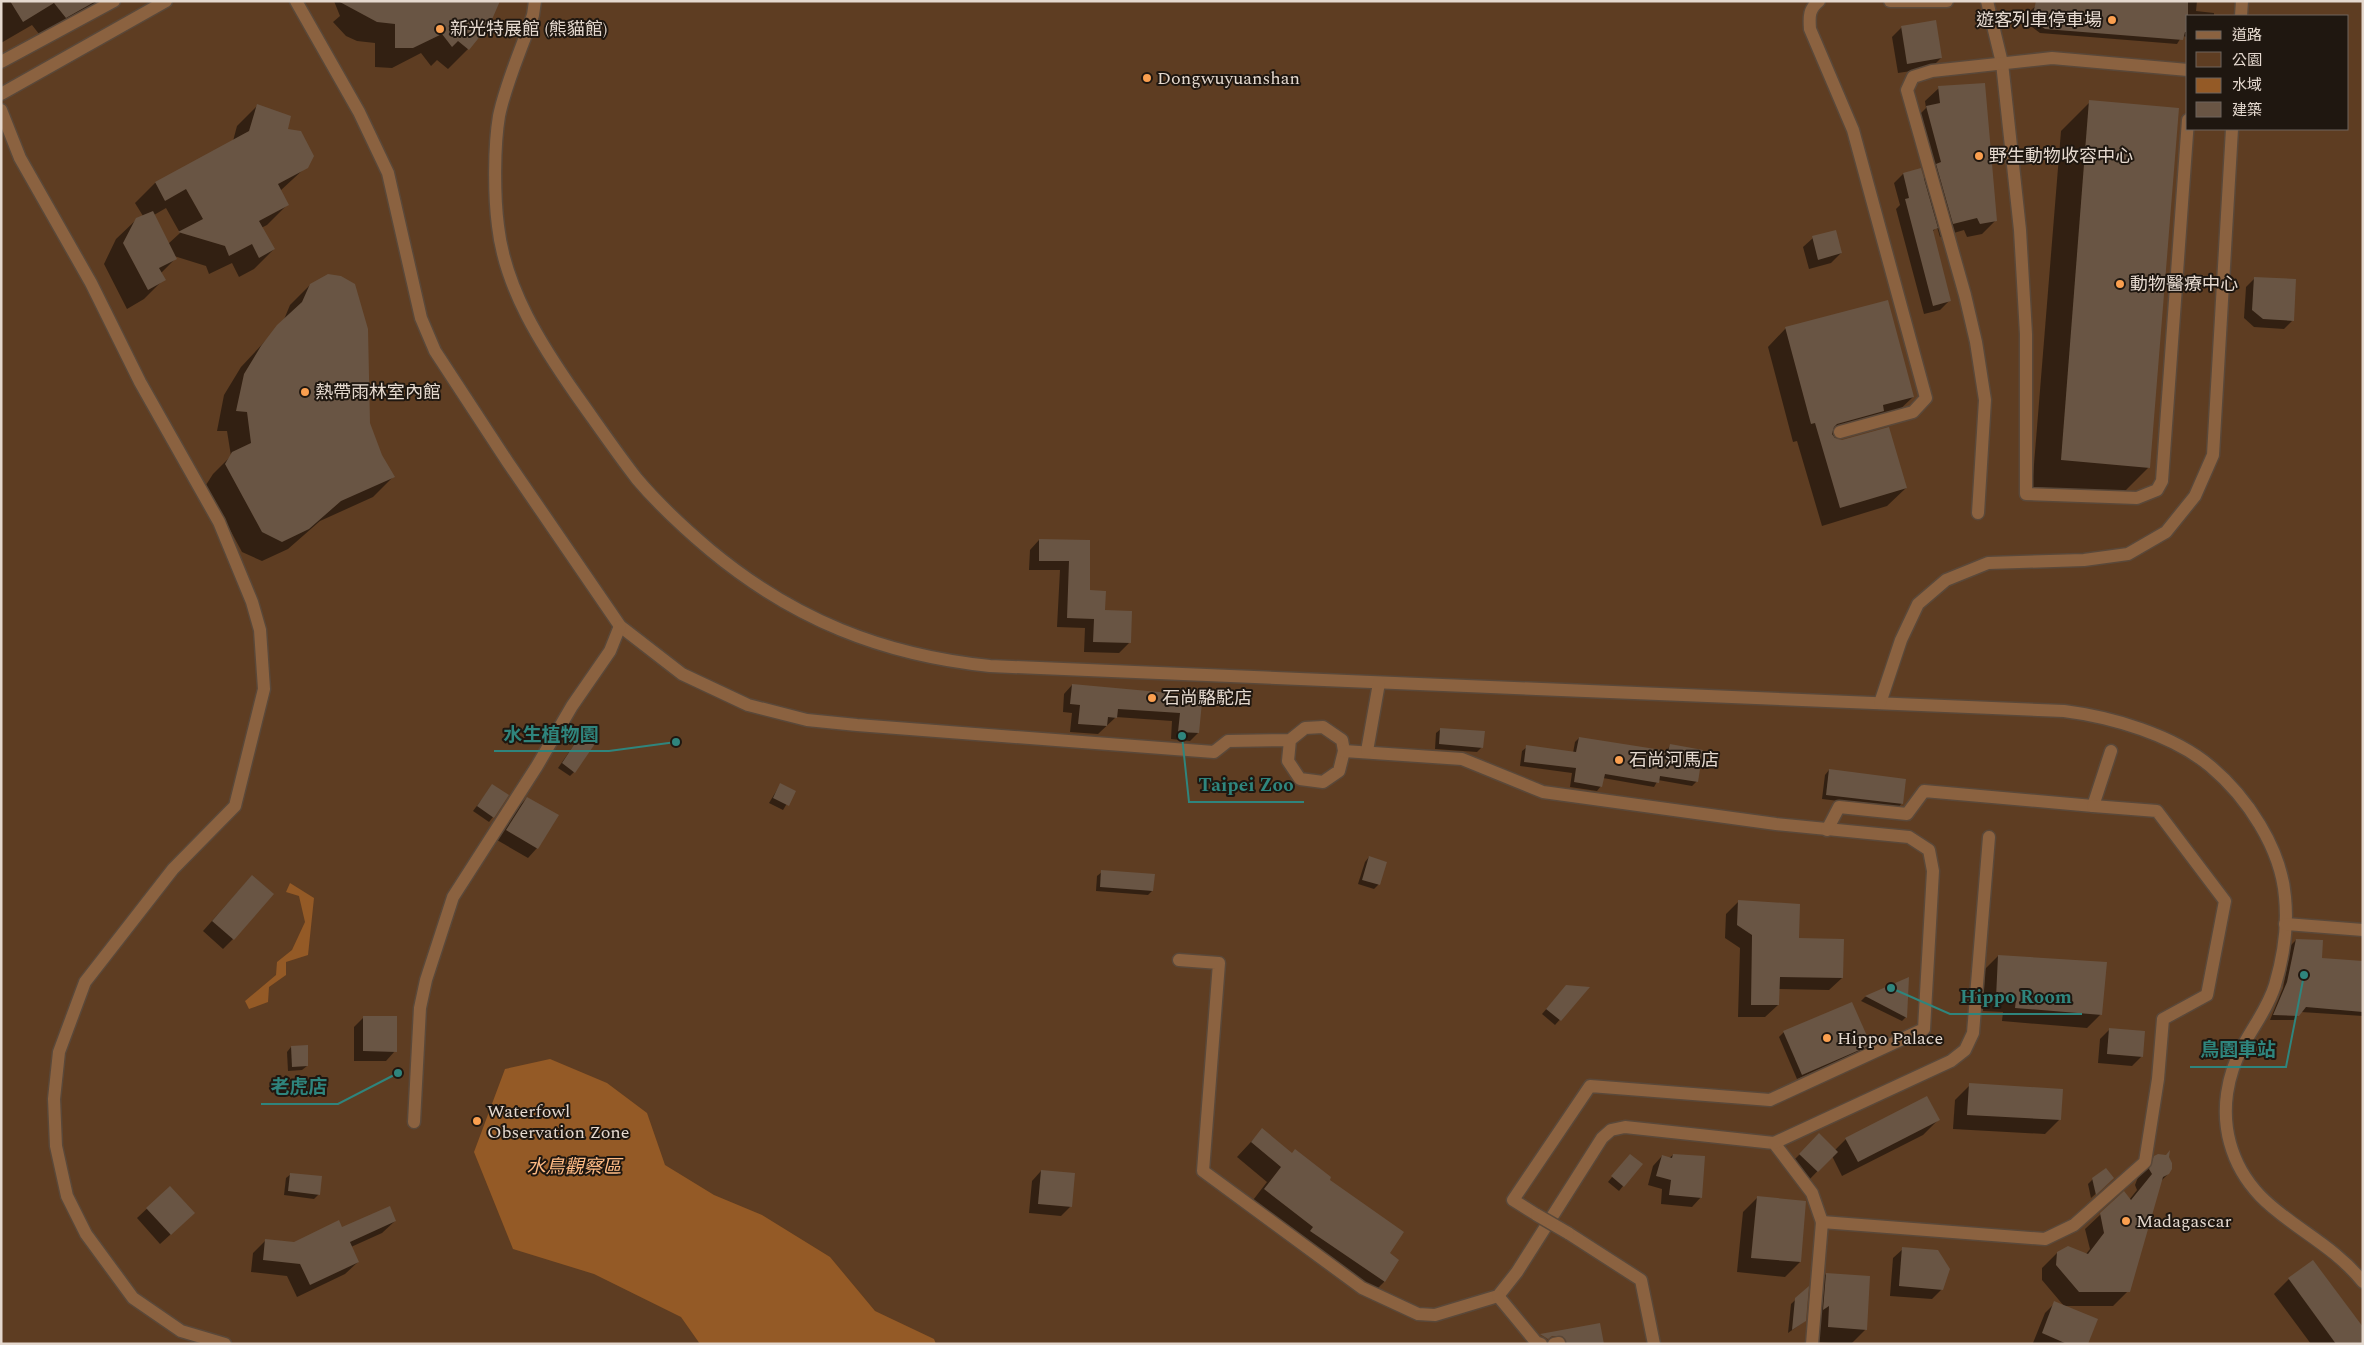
<svg xmlns="http://www.w3.org/2000/svg" width="2364" height="1345" font-family="Spectral,'Noto Sans TC',serif">
<style>
.green{fill:#5e3d22;fill-rule:evenodd}
.water{fill:#945a26}
.shadow{fill:#0007;fill-rule:evenodd}
.building{fill:#695544}
.lines{fill:none;stroke-linecap:round;stroke-linejoin:round}
.minor-casing{stroke:#5a4839;stroke-width:15}
.minor{stroke:#8b6240;stroke-width:12}
.minor-bridge-casing{stroke:#5a4839;stroke-width:15;stroke-linecap:butt}
.minor-bridge{stroke:#8b6240;stroke-width:12}
.poi-dot{fill:#fa9f4f;stroke:#1f1710;stroke-width:2}
.labels{text-anchor:middle;dominant-baseline:central;stroke-width:4;stroke-linejoin:round;paint-order:stroke}
.poi-label{font-size:18px;fill:#e5d9cf;stroke:#1f1710;text-anchor:start}
.water-label{font-size:19px;font-style:italic;fill:#ffbb85;stroke:#1f1710}
.leader{fill:none;stroke:#2f857d;stroke-width:2}
.callout-dot{fill:#2f857d;stroke:#1f1710;stroke-width:2}
.callout-label{font-size:19px;text-anchor:middle;font-weight:bold;fill:#2f857d;stroke:#1f1710;stroke-width:4;stroke-linejoin:round;paint-order:stroke}
</style>
<rect width="100%" height="100%" fill="#3f2c1d"/>
<path class="green" d="M1,1H2363V1344H1ZM2188,16H2348V129H2188Z"/>
<g class="water">
<path d="M290,883L314,898L308,955L286,962V975L269,987L268,1002L249,1009L245,1001L276,975L277,962L292,950L305,922L299,896L286,892Z"/>
<path d="M550,1059L607,1083L647,1113L665,1165L714,1195L762,1215L830,1257L875,1311L934,1339L936,1344H700L681,1317L594,1274L513,1249L474,1152L505,1069Z"/>
</g>
<g class="shadow">
<path d="M1,1H117L43,39L32,25L1,43Z"/>
<path d="M334,1H499L468,49L448,69L437,60L431,66L421,53L392,68L375,67V43L357,41L346,36L333,22L340,16Z"/>
<path d="M2042,1H2197L2196,11L2214,13V16H2188V37L2182,36L2177,44L2040,33L2032,27L2029,19L2031,10Z"/>
<path d="M1902,27L1941,58L1931,68L1898,73L1892,37Z"/>
<path d="M1939,88L1996,220L1982,234L1967,237L1964,230L1940,237L1937,227L1932,232L1949,301L1940,310L1924,314L1896,209L1900,205L1894,183L1903,174L1920,170L1923,179L1928,174L1913,121L1926,108L1925,101Z"/>
<path d="M2090,102L2149,467L2120,496L2032,489L2061,131Z"/>
<path d="M257,106L286,130L306,167L280,191L287,205L267,225L261,228L274,249L254,269L239,277L232,263L209,274L206,266L174,256L175,259L161,273L164,279L144,299L127,309L104,264L116,239L137,219L143,216L135,203L155,183L233,141L237,126ZM166,208L180,233L168,244L154,215Z"/>
<path d="M1813,238L1841,253L1831,263L1809,269L1803,247Z"/>
<path d="M2254,279L2292,321L2284,329L2254,327L2244,318L2246,287Z"/>
<path d="M310,285L381,455L393,477L373,497L320,521L288,549L262,561L242,552L206,485L213,474L231,456L227,431H217L224,395L241,367L283,322L290,305Z"/>
<path d="M1786,328L1913,397L1894,415L1864,430L1832,439L1906,488L1887,506L1822,526L1797,441L1793,442L1768,347Z"/>
<path d="M1039,540L1089,541V591L1129,643L1119,653L1084,652L1085,628L1057,627L1060,570H1029L1030,550Z"/>
<path d="M1072,685L1179,695L1182,691L1198,733L1190,741L1171,739L1172,721L1116,717L1098,734L1070,732L1072,713L1063,712L1064,694Z"/>
<path d="M1441,729L1482,747L1477,752L1435,749L1436,733Z"/>
<path d="M581,735L574,772L570,776L558,768Z"/>
<path d="M1579,738L1665,752L1670,746L1697,781L1692,786L1658,780L1654,787L1603,778L1601,786L1597,791L1570,787L1572,773L1520,766L1522,751L1527,747L1573,753L1575,742Z"/>
<path d="M1829,770L1902,803L1898,808L1822,799L1825,775Z"/>
<path d="M780,785L794,792L783,810L769,803Z"/>
<path d="M492,786L493,817L489,822L473,811Z"/>
<path d="M527,798L537,848L528,858L497,840L517,808Z"/>
<path d="M1369,857L1386,862L1378,885L1374,889L1358,884L1365,862Z"/>
<path d="M1102,872L1152,891L1148,895L1096,891L1097,876Z"/>
<path d="M252,876L233,939L223,949L203,931Z"/>
<path d="M1739,901L1798,939L1842,978L1829,990L1778,989V1005L1765,1017H1738L1740,948L1725,938L1726,914Z"/>
<path d="M2296,940L2321,959L2363,962V1016L2301,1012L2294,1020H2270L2283,988L2291,945Z"/>
<path d="M1998,956L2101,1014L2087,1028L2002,1021L2003,1012L1983,1011L1985,969Z"/>
<path d="M1907,979L1906,1017L1902,1021L1861,1001L1865,997Z"/>
<path d="M1588,988L1555,1025L1542,1014L1562,991Z"/>
<path d="M364,1017L395,1051L386,1061H354V1027Z"/>
<path d="M2110,1029L2142,1056L2132,1066L2098,1063L2100,1039Z"/>
<path d="M1784,1032L1869,1044L1865,1049L1797,1079L1779,1037Z"/>
<path d="M291,1047L307,1066L302,1070L288,1071L287,1052Z"/>
<path d="M1970,1085L2060,1119L2045,1134L1953,1129L1955,1100Z"/>
<path d="M1938,1120L1923,1135L1842,1176L1832,1156L1808,1181L1790,1164L1819,1135L1835,1150L1846,1139Z"/>
<path d="M1262,1130L1291,1155L1328,1180L1388,1253L1398,1260L1384,1282L1370,1296L1250,1204L1267,1182L1237,1157Z"/>
<path d="M1673,1155L1701,1197L1692,1207L1661,1204L1662,1189L1648,1185L1653,1166L1662,1156L1669,1158Z"/>
<path d="M2155,1157L2168,1174L2161,1181L2128,1291L2113,1306H2064L2042,1280V1268L2057,1253L2086,1254L2090,1249L2085,1229L2101,1214L2129,1200L2137,1190L2135,1185L2140,1172Z"/>
<path d="M1626,1160L1623,1186L1619,1191L1608,1182Z"/>
<path d="M1041,1171L1071,1206L1061,1216L1029,1213L1032,1181Z"/>
<path d="M291,1174L319,1194L314,1199L284,1195L286,1178Z"/>
<path d="M2093,1179L2108,1183L2091,1198L2088,1184Z"/>
<path d="M170,1187L183,1223L160,1244L137,1218Z"/>
<path d="M1758,1197L1800,1262L1785,1277L1737,1272L1743,1212Z"/>
<path d="M395,1221L382,1233L351,1247L358,1262L345,1274L297,1297L287,1276L251,1272L253,1253L266,1240L294,1243L342,1229Z"/>
<path d="M1903,1249L1942,1289L1932,1299L1890,1296L1893,1258Z"/>
<path d="M2313,1262L2363,1344H2311L2274,1294L2289,1279Z"/>
<path d="M1826,1274L1866,1329L1851,1344L1813,1342L1811,1289Z"/>
<path d="M1807,1289L1805,1321L1788,1333L1791,1304Z"/>
<path d="M2055,1303L2087,1344L2033,1343L2045,1313Z"/>
</g>
<g class="building">
<path d="M10,1H96L66,18L54,3L23,22Z"/>
<path d="M338,1H500L490,24L469,50L458,41L452,47L442,34L413,48H395V24L377,22Z"/>
<path d="M2036,1H2188V32H2185L2183,40L2045,29L2037,23L2033,14Z"/>
<path d="M1936,20L1942,58L1907,64L1901,26Z"/>
<path d="M1985,83L1997,221L1980,224L1977,218L1953,224L1936,164L1941,162L1926,106L1940,103L1938,86Z"/>
<path d="M2089,100L2179,108L2150,468L2061,460Z"/>
<path d="M257,104L291,116L288,129L301,131L314,156L308,168L278,184L289,205L259,221L275,249L259,258L252,244L229,256L225,246L178,232L203,219L186,189L165,201L155,182L249,131Z"/>
<path d="M1921,168L1938,228L1933,230L1951,301L1933,306L1905,199L1909,198L1903,173Z"/>
<path d="M153,211L177,259L159,268L166,280L148,290L123,243L136,218Z"/>
<path d="M1836,230L1842,253L1818,260L1812,236Z"/>
<path d="M328,274L341,276L355,284L368,329L370,423L382,455L395,477L341,501L309,529L282,542L262,532L225,464L232,452L251,443L247,412L236,411L244,374L261,346L277,325L302,302L310,284Z"/>
<path d="M2254,277L2296,279L2294,321L2263,319L2252,310Z"/>
<path d="M1888,300L1914,397L1883,405L1884,411L1837,424L1834,427L1832,434L1835,438L1842,440L1889,427L1907,488L1840,508L1815,423L1811,424L1785,327Z"/>
<path d="M1039,539L1090,540V590L1106,591L1105,610L1132,611L1131,643L1093,642L1094,619L1067,618L1069,561H1039Z"/>
<path d="M1072,684L1181,694L1182,690L1203,692L1199,733L1178,732L1180,713L1118,709L1117,718L1108,717L1107,726L1078,724L1080,705L1070,704Z"/>
<path d="M585,728L599,738L575,773L562,763Z"/>
<path d="M1440,728L1485,731L1483,748L1439,744Z"/>
<path d="M1579,737L1668,751L1670,744L1703,750L1698,782L1660,776L1659,783L1605,774L1602,787L1574,782L1576,768L1524,762L1526,745L1576,752Z"/>
<path d="M1829,769L1906,779L1903,804L1826,795Z"/>
<path d="M780,783L796,791L789,806L773,798Z"/>
<path d="M492,784L509,795L494,818L477,806Z"/>
<path d="M527,797L559,815L538,849L506,830Z"/>
<path d="M1369,856L1387,862L1380,885L1362,880Z"/>
<path d="M1101,870L1155,874L1153,891L1100,887Z"/>
<path d="M252,875L274,894L234,940L212,921Z"/>
<path d="M1738,900L1800,904L1799,938L1844,939L1843,978L1780,977L1779,1005H1751L1752,935L1737,925Z"/>
<path d="M2296,939L2323,940L2322,958L2363,961V1012L2306,1007L2299,1016L2273,1015L2287,982Z"/>
<path d="M1998,955L2107,962L2102,1015L2015,1008L2016,999L1996,998Z"/>
<path d="M1909,977L1907,1018L1865,996Z"/>
<path d="M1566,985L1590,987L1561,1021L1546,1009Z"/>
<path d="M1852,1002L1871,1045L1802,1075L1783,1031Z"/>
<path d="M363,1016H397V1052L363,1051Z"/>
<path d="M2109,1028L2145,1031L2143,1057L2107,1054Z"/>
<path d="M308,1045V1066L292,1067L291,1046Z"/>
<path d="M1969,1083L2063,1089L2061,1120L1967,1115Z"/>
<path d="M1927,1096L1940,1120L1858,1162L1845,1138Z"/>
<path d="M1262,1128L1292,1153L1295,1149L1331,1177L1330,1180L1404,1232L1390,1253L1399,1260L1385,1282L1310,1231L1313,1227L1264,1189L1281,1167L1251,1142Z"/>
<path d="M1819,1133L1838,1152L1818,1172L1799,1154Z"/>
<path d="M2170,1150L2169,1157L2172,1163V1169L2169,1174L2163,1177L2130,1292H2079L2056,1265L2057,1252L2068,1246L2088,1254L2104,1233L2100,1213L2124,1191L2131,1200L2152,1174L2149,1169L2154,1156L2158,1154L2166,1155Z"/>
<path d="M1630,1154L1643,1164L1624,1187L1611,1176Z"/>
<path d="M1673,1154L1705,1156L1702,1198L1669,1195L1671,1180L1656,1176L1662,1155L1672,1158Z"/>
<path d="M2106,1168L2114,1178L2096,1195L2092,1178Z"/>
<path d="M1041,1170L1075,1173L1072,1207L1038,1204Z"/>
<path d="M290,1173L322,1176L320,1195L288,1191Z"/>
<path d="M170,1186L195,1213L171,1235L146,1208Z"/>
<path d="M1757,1196L1806,1201L1801,1262L1751,1258Z"/>
<path d="M390,1206L396,1221L350,1242L359,1262L310,1285L300,1264L263,1260L265,1239L294,1242L339,1220L342,1227Z"/>
<path d="M1902,1247L1938,1250L1950,1269L1943,1290L1899,1286Z"/>
<path d="M2313,1260L2363,1327V1344H2336L2288,1278Z"/>
<path d="M1826,1273L1870,1276L1867,1330L1828,1327L1829,1306L1823,1310Z"/>
<path d="M1809,1286L1806,1321L1792,1330L1795,1298Z"/>
<path d="M2054,1301L2098,1319L2088,1344H2067L2042,1333Z"/>
<path d="M1600,1323L1604,1344H1567L1562,1336H1552L1548,1339L1540,1334Z"/>
</g>
<g class="lines">
<g class="minor-casing">
<g id="minor">
<path d="M296,1L359,112L388,173L421,318L435,351L507,461L620,626L682,674L748,705L807,720L857,725L1214,752L1228,741L1290,740L1305,728L1323,727L1342,740L1344,751L1339,771L1323,782L1300,779L1288,761L1290,740"/>
<path d="M535,1L533,15C522,48 506,82 499,116C494,146 494,195 498,226C505,289 542,346 577,396C597,424 616,452 637,479C659,505 684,528 710,550C793,619 882,655 990,666L2064,711C2112,717 2173,735 2210,766C2247,797 2281,848 2285,897C2288,926 2283,958 2275,985C2268,1008 2254,1025 2243,1046C2227,1075 2221,1110 2230,1143C2250,1216 2319,1227 2363,1282"/>
<path d="M1819,1C1809,9 1809,16 1810,29L1853,130L1926,398L1913,412L1840,432"/>
<path d="M1890,1H1947"/>
<path d="M1987,1L2002,63L2020,230L2026,334V494L2137,498L2157,490L2162,481L2188,120"/>
<path d="M2241,16L2242,1"/>
<path d="M1,62L114,1"/>
<path d="M1,94L166,1"/>
<path d="M1,110L20,158L91,283L140,382L219,522L252,602L260,630L264,689L235,806L173,869L85,982L59,1052L54,1099L56,1146L67,1196L86,1234L133,1298L181,1331L225,1344"/>
<path d="M1978,513L1985,400L1976,342L1965,295L1907,90L1913,77L1932,71L2052,58L2188,70"/>
<path d="M1880,703L1901,640L1918,604L1946,580L1988,563L2084,560L2128,554L2166,532L2195,496L2213,455L2232,129"/>
<path d="M1344,751L1462,759L1543,792L1776,824L1909,837L1929,850L1933,871L1924,1029L1770,1100L1590,1086L1513,1200L1537,1215"/>
<path d="M1367,751L1379,683"/>
<path d="M1827,830L1839,807L1907,814L1924,791L2093,806L2111,751"/>
<path d="M2285,924L2363,930"/>
<path d="M1179,960L1219,963L1203,1171L1362,1288L1418,1314L1435,1315L1498,1296L1517,1272L1602,1138L1611,1130L1625,1127L1774,1143L1812,1193L1822,1222"/>
<path d="M414,1122L420,1008L426,980L453,897L537,766L572,706L610,651L620,626"/>
<path d="M1774,1143L1951,1061L1965,1050L1973,1033L1989,837"/>
<path d="M1568,1233L1641,1280L1654,1344"/>
<path d="M1498,1296L1536,1342L1541,1344"/>
<path d="M1554,1344L1559,1343"/>
<path d="M1812,1344L1822,1222L2045,1239L2074,1225L2145,1162L2158,1079L2163,1019L2207,995L2225,901L2157,811L2093,806"/>
</g>
</g>
<use href="#minor" class="minor"/>
<g class="minor-bridge-casing">
<path id="minor-bridge" d="M1537,1215L1568,1233"/>
</g>
<use href="#minor-bridge" class="minor-bridge"/>
</g>
<g class="poi-dot">
<circle cx="2112" cy="20" r="5"/>
<circle cx="440" cy="29" r="5"/>
<circle cx="1147" cy="78" r="5"/>
<circle cx="1979" cy="156" r="5"/>
<circle cx="2120" cy="284" r="5"/>
<circle cx="305" cy="392" r="5"/>
<circle cx="1152" cy="698" r="5"/>
<circle cx="1619" cy="760" r="5"/>
<circle cx="1827" cy="1038" r="5"/>
<circle cx="477" cy="1121" r="5"/>
<circle cx="2126" cy="1221" r="5"/>
</g>
<g class="labels">
<g class="poi-label">
<text x="2102" y="20" text-anchor="end">遊客列車停車場</text>
<text x="450" y="29">新光特展館 (熊貓館)</text>
<text x="1157" y="78">Dongwuyuanshan</text>
<text x="1989" y="156">野生動物收容中心</text>
<text x="2130" y="284">動物醫療中心</text>
<text x="315" y="392">熱帶雨林室內館</text>
<text x="1162" y="698">石尚駱駝店</text>
<text x="1629" y="760">石尚河馬店</text>
<text x="1837" y="1038">Hippo Palace</text>
<text x="487" y="1111">Waterfowl<tspan x="487" dy="21">Observation Zone</tspan></text>
<text x="2136" y="1221">Madagascar</text>
</g>
<g class="water-label">
<text x="574" y="1167">水鳥觀察區</text>
</g>
</g>
<path class="leader" d="M676 742L609 751H494M1182 736L1189 802H1304M1891 988L1950 1014H2082M2304 975L2286 1067H2190M398 1073L338 1104H261"/>
<g class="callout-dot">
<circle cx="676" cy="742" r="5"/>
<circle cx="1182" cy="736" r="5"/>
<circle cx="1891" cy="988" r="5"/>
<circle cx="2304" cy="975" r="5"/>
<circle cx="398" cy="1073" r="5"/>
</g>
<g class="callout-label">
<text x="551" y="741">水生植物園</text>
<text x="1246" y="791">Taipei Zoo</text>
<text x="2016" y="1003">Hippo Room</text>
<text x="2238" y="1056">鳥園車站</text>
<text x="299" y="1093">老虎店</text>
</g>
<rect width="2364" height="1345" fill="none" stroke="#e5d9cf" stroke-width="5"/>
<rect x="2186" y="15" width="162" height="115" fill="#1f1710" stroke="#6e655c"/>
<rect x="2196" y="31" width="25" height="8" fill="#8b6240" stroke="#6e655c"/>
<text x="2232" y="40" font-size="15" fill="#e5d9cf">道路</text>
<rect x="2196" y="52" width="25" height="15" fill="#5e3d22" stroke="#6e655c"/>
<text x="2232" y="65" font-size="15" fill="#e5d9cf">公園</text>
<rect x="2196" y="78" width="25" height="15" fill="#945a26" stroke="#6e655c"/>
<text x="2232" y="90" font-size="15" fill="#e5d9cf">水域</text>
<rect x="2196" y="102" width="25" height="15" fill="#695544" stroke="#6e655c"/>
<text x="2232" y="115" font-size="15" fill="#e5d9cf">建築</text>
</svg>
